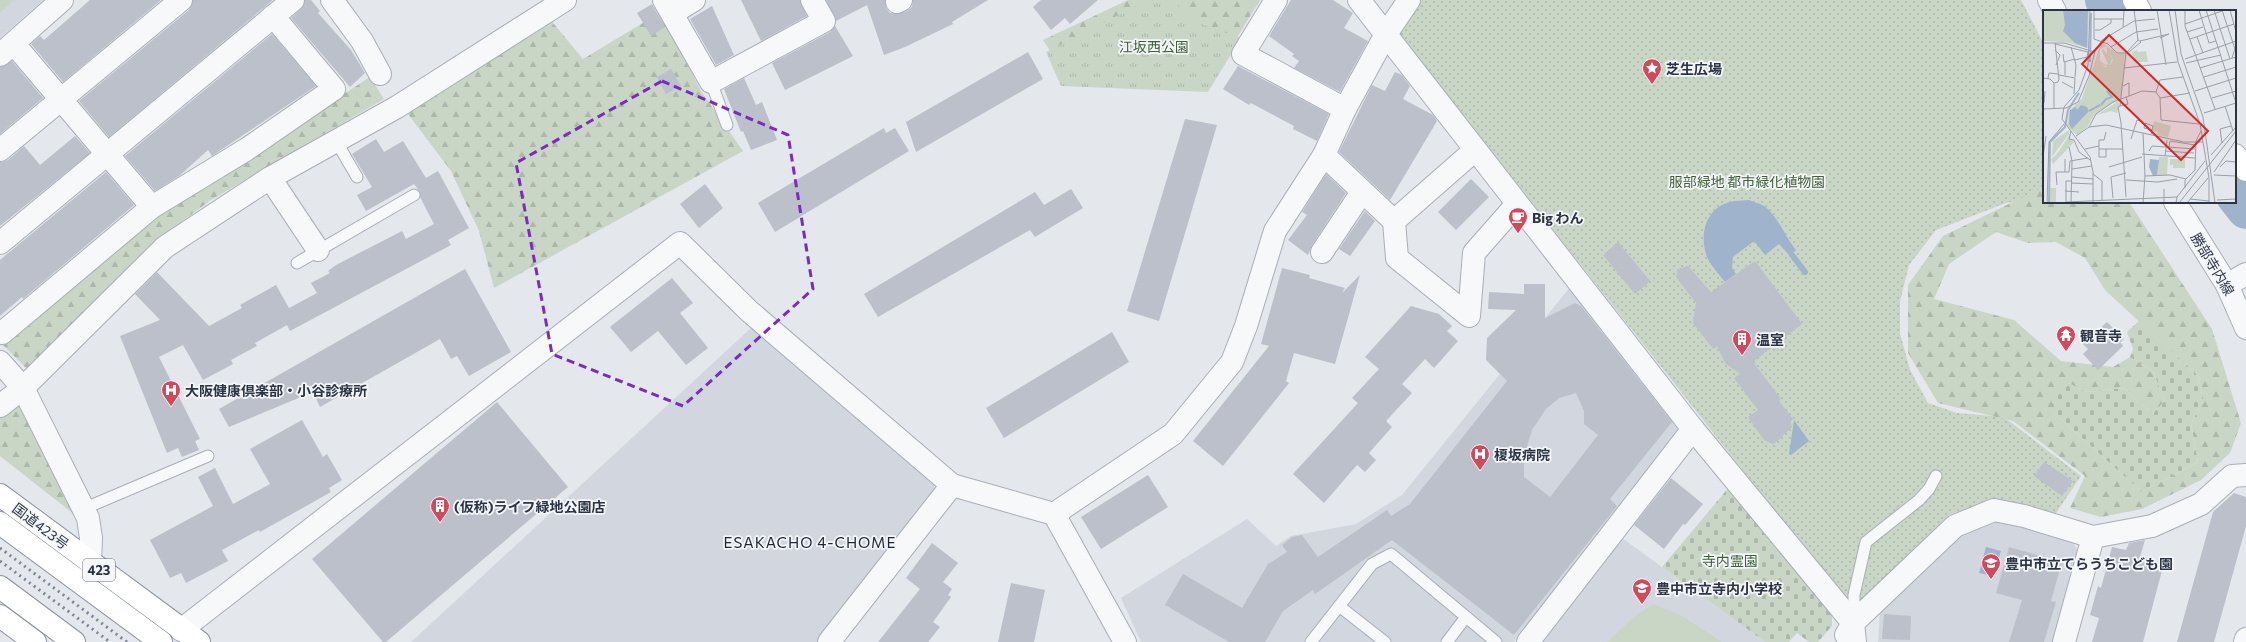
<svg xmlns="http://www.w3.org/2000/svg" width="2246" height="642" font-family="Commissioner,'Noto Sans JP',sans-serif">
<style>
.built{fill:#d2d6de}
.grass{fill:url(#grass-dots)}
.forest{fill:url(#forest-firs);fill-rule:evenodd}
.cemetery{fill:url(#cemetery-stones)}
.park{fill:url(#park-tufts)}
.pitch{fill:#c9d6c5}
.water{fill:#9fb4cc}
.lines{fill:none;stroke-linecap:round;stroke-linejoin:round}
.stream{stroke:#9fb4cc;stroke-width:6}
.river{stroke:#9fb4cc;stroke-width:38}
.building{fill:#bbc0ca;fill-rule:evenodd}
.service-casing{stroke:#a9aeb7;stroke-width:13}
.minor-casing{stroke:#a9aeb7;stroke-width:24}
.tertiary-casing{stroke:#a9aeb7;stroke-width:24}
.secondary-casing{stroke:#a9aeb7;stroke-width:24}
.trunk-casing{stroke:#8b94a3;stroke-width:24}
.service{stroke:#f7f8fa;stroke-width:11}
.minor{stroke:#f7f8fa;stroke-width:22}
.tertiary{stroke:#f7f8fa;stroke-width:22}
.secondary{stroke:#fff;stroke-width:22}
.trunk{stroke:#fff;stroke-width:22}
.rail{stroke:#7d8696;stroke-width:3;stroke-dasharray:2 4;stroke-linecap:butt}
.marked{fill:none;stroke:#7b2cbf;stroke-width:3;stroke-dasharray:8 5;stroke-linejoin:round}
.labels{text-anchor:middle;dominant-baseline:central;stroke-width:3.5;stroke-linejoin:round;paint-order:stroke}
.shield{fill:#f4f6f9;stroke:#676e7b;stroke-width:1}
.shield-label{font-size:13px;font-weight:bold;fill:#2b3445}
.park-label{font-size:14px;fill:#3f6138;stroke:#f4f6f9}
.poi-label{font-size:14px;font-weight:bold;fill:#2b3445;stroke:#f4f6f9;text-anchor:start}
.street-label{font-size:14px;fill:#2b3445;stroke:#f4f6f9}
.neighbourhood-label{font-size:15px;letter-spacing:1px;fill:#1d2536;stroke:#f4f6f9}
.inset-river{fill:none;stroke:#9fb4cc;stroke-width:2}
.inset-road{fill:none;stroke:#9a9fa9;stroke-width:1}
.view{fill:#d62828;fill-opacity:0.15;stroke:#d62828;stroke-width:2}
.inset-edge{fill:none;stroke:#2b3445;stroke-width:2}
</style>
<defs>
<pattern id="grass-dots" width="8" height="8" patternUnits="userSpaceOnUse"><rect width="8" height="8" fill="#c9d6c5"/><path d="M2 2h.1M6 6h.1" fill="none" stroke="#adb8ab" stroke-width="1.8" stroke-linecap="round"/></pattern>
<pattern id="forest-firs" width="22" height="20" patternUnits="userSpaceOnUse"><rect width="22" height="20" fill="#c9d6c5"/><path d="M5 1l3.5 6h-7zM16 11l3.5 6h-7z" fill="#adb8ab"/></pattern>
<pattern id="cemetery-stones" width="16" height="16" patternUnits="userSpaceOnUse"><rect width="16" height="16" fill="#c9d6c5"/><path d="M2 7V4a2 2 0 0 1 4 0v3zM10 15v-3a2 2 0 0 1 4 0v3z" fill="#adb8ab"/></pattern>
<pattern id="park-tufts" width="24" height="20" patternUnits="userSpaceOnUse"><rect width="24" height="20" fill="#c9d6c5"/><path d="M3 7l-1-3M5 7V3M7 7l1-3M15 17l-1-3M17 17v-4M19 17l1-3" fill="none" stroke="#adb8ab"/></pattern>
</defs>
<rect width="100%" height="100%" fill="#e4e7ec"/>
<g class="built">
<path d="M0,0H43L0,38Z"/>
<path d="M1571,286L1681,426L1514,642H1141L1121,598L1247,519L1276,546L1291,536L1356,524L1402,495Z"/>
<path d="M751,328L934,481V495L819,642H411Z"/>
<path d="M1996,520L2071,540L2078,551L2054,642H1878L1880,610L1959,535Z"/>
<path d="M1622,538L1765,642H1541Z"/>
</g>
<path class="grass" d="M1419,0H2021L2044,44V197L2006,203L1936,230L1909,265L1900,301V333L1910,370L1928,403L1957,413L2004,417L2081,476L2054,516L1994,499L1949,515L1862,601L1845,600L1398,33Z"/>
<g class="forest">
<path d="M1128,0H1260L1209,83L1066,76L1043,40Z"/>
<path d="M661,12L701,91L743,151L494,288L479,231L451,171L405,110L549,18L583,59Z"/>
<path d="M370,77L384,99L211,200L154,242L27,369L3,345L158,215Z"/>
<path d="M2044,187V202H2129L2212,329L2241,423L2230,453L2201,480L2142,509L2101,517L2070,508L2085,476L2013,421L1938,403L1908,353V285L1943,236ZM1996,232L2028,243L2056,242L2085,258L2105,290L2198,376L2203,399L2191,424L2198,462L2142,492L2053,412L2068,383L2086,392L2124,388L2152,414L2165,401L2153,371L2130,357L2113,367L2061,361L2014,320L1934,299L1949,264Z"/>
<path d="M18,402L75,515L0,456V417Z"/>
</g>
<g class="cemetery">
<path d="M2139,321L2198,376L2203,399L2191,424L2198,462L2142,492L2053,412L2054,400L2068,383L2086,392L2124,388L2152,414L2165,401L2153,371L2130,357L2133,349L2127,332Z"/>
<path d="M1730,486L1832,612V626L1818,642H1809L1797,633L1789,642H1765L1662,567Z"/>
</g>
<path class="park" d="M1148,0H1174L1190,20L1241,38L1208,92L1061,86L1046,52Z"/>
<g class="pitch">
<path d="M0,0H14L0,13Z"/>
<path d="M1653,604L1682,616L1722,642H1607L1634,617Z"/>
</g>
<g class="water">
<path d="M1749,200C1753,202 1759,203 1764,206C1778,216 1785,237 1796,250L1790,256L1779,244L1765,255L1754,241L1733,257L1732,268L1736,274L1725,282C1719,274 1711,266 1707,257C1699,236 1705,208 1730,202C1736,200 1743,201 1749,200Z"/>
<path d="M1794,420L1809,441L1791,455L1789,454Z"/>
<path d="M1986,547L2001,551L1993,576L1979,573Z"/>
</g>
<g class="lines">
<path class="stream" d="M1792,255L1805,272"/>
<g class="river">
<path d="M2104,0L2110,11"/>
<path d="M2235,196L2246,210"/>
</g>
</g>
<g class="building">
<path d="M90,0H161L63,82L31,44L40,36L44,40Z"/>
<path d="M193,0H273L109,137L79,101L189,10Z"/>
<path d="M305,0H311L320,11L318,13L351,50L365,73L350,87L291,18L301,9Z"/>
<path d="M741,0H800L807,16L761,41Z"/>
<path d="M826,0H885L886,8L890,13L897,14L907,11L912,7L913,0H988L952,22L953,24L905,47L884,55L867,5L836,21Z"/>
<path d="M1041,0H1098L1070,24L1065,18L1051,30L1033,7Z"/>
<path d="M1291,0H1333L1353,13L1344,28L1368,41L1340,92L1294,68L1299,61L1292,56L1294,54L1269,36Z"/>
<path d="M652,4L665,27L651,36L637,13Z"/>
<path d="M712,6L734,55L716,65L690,19Z"/>
<path d="M835,26L853,56L785,90L772,63L830,32Z"/>
<path d="M272,34L316,86L212,156L208,150L179,176L155,191L125,156Z"/>
<path d="M1028,52L1043,79L916,152L906,122Z"/>
<path d="M12,61L43,98L0,134V67Z"/>
<path d="M1238,66L1329,114L1317,141L1293,129L1294,126L1251,103L1249,105L1223,89Z"/>
<path d="M671,69L681,86L666,94L657,77Z"/>
<path d="M1395,72L1402,75L1410,86L1403,99L1433,115L1437,121L1390,200L1339,152L1372,85L1385,91Z"/>
<path d="M744,78L756,105L762,102L777,140L751,150L743,131L741,132L724,89Z"/>
<path d="M1185,119L1217,125L1159,321L1127,311Z"/>
<path d="M884,128L886,133L895,128L909,151L775,232L758,203Z"/>
<path d="M75,136L90,153L0,226V162L8,160L24,146L40,165Z"/>
<path d="M376,139L384,152L403,141L426,178L438,171L469,228L448,240L451,245L290,331L287,325L255,343L257,346L231,360L233,364L203,380L183,345L159,357L200,439L195,441L199,450L182,457L178,448L167,453L120,336L160,320L135,294L157,272L209,326L242,308L240,305L276,285L289,308L317,293L311,283L330,273L328,271L336,265L402,231L406,239L434,224L420,197V192L414,184L366,211L357,195L372,187L352,154Z"/>
<path d="M106,172L134,205L23,299L22,297L0,316V260Z"/>
<path d="M1326,174L1346,193L1312,245L1308,255L1288,240L1307,215L1302,212Z"/>
<path d="M1471,179L1489,197L1456,230L1438,212Z"/>
<path d="M705,184L723,208L699,228L680,204Z"/>
<path d="M1071,189L1083,208L1035,237L1030,230L878,317L864,294L1035,192L1044,205Z"/>
<path d="M1365,211L1375,221L1350,256L1339,249Z"/>
<path d="M1618,242L1650,281L1635,294L1603,255Z"/>
<path d="M1755,261L1802,324L1753,362L1781,399L1779,401L1793,419L1790,422L1792,427L1774,444L1764,440L1748,417L1758,410L1734,378L1740,374L1725,363L1717,346L1713,349L1693,323L1696,303L1676,277L1678,269L1688,266L1711,292Z"/>
<path d="M1282,268L1310,275L1309,278L1345,288L1342,293L1360,275L1335,364L1294,353L1286,381L1289,383L1223,466L1193,441L1269,346L1261,344Z"/>
<path d="M465,269L511,352L469,376L457,356L451,359L440,339L320,407L313,392L229,427L219,409Z"/>
<path d="M672,278L693,303L680,313L708,348L686,365L658,331L631,352L610,327Z"/>
<path d="M1524,284H1545V318L1575,303L1581,306L1672,422L1610,499L1617,506L1514,635L1392,540L1315,594L1313,590L1283,611L1265,642H1229L1165,605L1183,574L1242,608L1268,564L1287,552L1282,545L1292,537L1302,535L1318,557L1387,510L1391,516L1410,504L1507,381L1486,360L1487,338L1516,310L1488,309L1489,292L1524,294ZM1576,393L1584,411V424L1598,435L1550,497L1524,477V456L1532,430L1546,409L1559,398Z"/>
<path d="M1411,306L1439,314L1452,326L1447,331L1458,341L1434,368L1425,359L1402,384L1412,393L1386,421L1392,427L1369,453L1376,460L1365,472L1357,465L1324,503L1293,474L1358,403L1352,398L1379,369L1365,357Z"/>
<path d="M2107,322L2124,339L2120,342L2123,346L2098,370L2083,354L2088,349L2083,344Z"/>
<path d="M1112,332L1129,362L1004,438L986,408Z"/>
<path d="M497,402L568,487L386,642H383L312,559Z"/>
<path d="M302,420L323,457L327,454L342,480L329,488L331,492L260,532L259,530L222,550L228,561L186,583L181,573L170,578L150,540L213,506L198,477L215,468L233,504L270,484L250,449Z"/>
<path d="M2044,462L2073,481L2062,496L2034,476Z"/>
<path d="M1148,475L1168,507L1101,549L1081,517Z"/>
<path d="M1671,478L1703,504L1685,525L1683,524L1664,549L1634,525Z"/>
<path d="M2234,493L2246,497V526L2214,642H2177L2213,512Z"/>
<path d="M2145,540L2140,557L2164,563L2143,642H2092L2099,618L2090,615L2098,586L2101,588L2112,547L2126,550L2129,543Z"/>
<path d="M932,543L958,563L943,582L952,589L948,595L951,597L933,622L940,627L928,642H878L920,589L906,578Z"/>
<path d="M2009,547L2062,562L2051,601L2056,602L2044,642H2009L2022,600L1996,593Z"/>
<path d="M1011,583L1045,590L1034,642H998Z"/>
<path d="M1884,614L1911,616L1910,640L1882,639Z"/>
</g>
<g class="lines">
<g class="service-casing">
<g id="service">
<path d="M711,82L727,125"/>
<path d="M336,141L357,177"/>
<path d="M297,263L414,195"/>
<path d="M83,509L208,456"/>
<path d="M1339,606L1385,642"/>
<path d="M1854,621V595L1866,542L1919,500L1929,489L1936,476"/>
<path d="M1311,642L1372,564L1391,554L1496,642"/>
<path d="M1447,642L1466,617"/>
</g>
</g>
<g class="minor-casing">
<g id="minor">
<path d="M332,0L362,41L380,74"/>
<path d="M664,0L711,82L824,21L812,0"/>
<path d="M1276,0L1243,54L1345,109"/>
<path d="M1359,0L1693,429L1853,623L1855,642"/>
<path d="M1409,0L1386,34L1345,109L1324,155L1394,221L1397,258L1469,316L1474,253L1517,204"/>
<path d="M897,2L901,0"/>
<path d="M673,13L694,0"/>
<path d="M14,44L152,207"/>
<path d="M0,55L62,0"/>
<path d="M0,150L181,0"/>
<path d="M270,178L318,250"/>
<path d="M1394,221L1475,150"/>
<path d="M0,243L293,0"/>
<path d="M1322,252L1362,192"/>
<path d="M0,331L2,333L152,207L247,149L334,89L273,16"/>
<path d="M0,362L23,388L88,518L91,538L90,563"/>
<path d="M0,406L23,388L165,247L270,178L397,107L565,0"/>
<path d="M1054,514L1125,642"/>
<path d="M181,630L680,243L749,311L952,485L1054,514L1173,434L1232,362L1246,326L1275,231L1324,155"/>
<path d="M1846,635L1853,623L1955,526L1994,510L2024,516L2093,537L2152,526L2201,504L2232,476L2246,475"/>
<path d="M829,642L952,485"/>
<path d="M1528,642L1693,429"/>
<path d="M2064,642L2093,537"/>
</g>
</g>
<g class="tertiary-casing">
<g id="tertiary">
<path d="M2049,0L2055,11"/>
<path d="M2175,202L2227,285L2246,328"/>
<path d="M2227,285L2246,274"/>
<path d="M2245,642L2246,639"/>
</g>
</g>
<g class="secondary-casing">
<g id="secondary">
<path d="M2134,0L2140,11"/>
<path d="M2235,155L2246,170"/>
</g>
</g>
<g class="trunk-casing">
<g id="trunk">
<path d="M0,495L199,642"/>
<path d="M0,523L161,642"/>
<path d="M0,587L74,642"/>
<path d="M0,616L35,642"/>
</g>
</g>
<use href="#service" class="service"/>
<use href="#minor" class="minor"/>
<use href="#tertiary" class="tertiary"/>
<use href="#secondary" class="secondary"/>
<use href="#trunk" class="trunk"/>
<g class="rail">
<path d="M0,548L127,642"/>
<path d="M0,561L110,642"/>
</g>
</g>
<path class="marked" d="M662,81L788,135L813,289L683,406L552,354L516,163Z"/>
<defs>
<g id="sight-pin" transform="scale(1)"><path d="M0 17L-7.5 6A9.5 9.5 0 1 1 7.5 6Z" fill="#d1495b" stroke="#f4f6f9"/><path d="M0-6L1.8-2.2L6-1.7L2.9 1.2L3.7 5.4L0 3.3L-3.7 5.4L-2.9 1.2L-6-1.7L-1.8-2.2Z" fill="#fff"/></g>
<g id="cafe-pin" transform="scale(1)"><path d="M0 17L-7.5 6A9.5 9.5 0 1 1 7.5 6Z" fill="#d1495b" stroke="#f4f6f9"/><path d="M-5.5-4.5H6V0H3Q3 3.5 0 3.5H-2.5Q-5.5 3.5-5.5 0ZM3-3.2v2h1.7v-2ZM-6 4.5H4V6H-6Z" fill="#fff"/></g>
<g id="temple-pin" transform="scale(1)"><path d="M0 17L-7.5 6A9.5 9.5 0 1 1 7.5 6Z" fill="#d1495b" stroke="#f4f6f9"/><path d="M0-6L5-2H3V0L6.5 2.5H4V6H1.5V3h-3V6H-4V2.5H-6.5L-3 0V-2H-5Z" fill="#fff"/></g>
<g id="building-pin" transform="scale(1)"><path d="M0 17L-7.5 6A9.5 9.5 0 1 1 7.5 6Z" fill="#d1495b" stroke="#f4f6f9"/><path d="M-4-6H4V6H1V3H-1V6H-4ZM-2.5-4.3h1.7v1.8h-1.7ZM.8-4.3h1.7v1.8H.8ZM-2.5-1h1.7V.8h-1.7ZM.8-1h1.7V.8H.8Z" fill="#fff"/></g>
<g id="hospital-pin" transform="scale(1)"><path d="M0 17L-7.5 6A9.5 9.5 0 1 1 7.5 6Z" fill="#d1495b" stroke="#f4f6f9"/><path d="M-5-5h3v3.5h4V-5h3V5h-3V1.5h-4V5h-3Z" fill="#fff"/></g>
<g id="school-pin" transform="scale(1)"><path d="M0 17L-7.5 6A9.5 9.5 0 1 1 7.5 6Z" fill="#d1495b" stroke="#f4f6f9"/><path d="M0-5L7-2L0 1L-7-2ZM-4 1L0 2.5L4 1V4Q0 6-4 4Z" fill="#fff"/></g>
</defs>
<g fill-rule="evenodd">
<use href="#sight-pin" x="1652" y="68"/>
<use href="#cafe-pin" x="1518" y="217"/>
<use href="#temple-pin" x="2066" y="335"/>
<use href="#building-pin" x="1742" y="339"/>
<use href="#hospital-pin" x="171" y="390"/>
<use href="#hospital-pin" x="1480" y="454"/>
<use href="#building-pin" x="440" y="506"/>
<use href="#school-pin" x="1991" y="563"/>
<use href="#school-pin" x="1642" y="588"/>
</g>
<g class="labels">
<rect class="shield" x="83" y="559" width="32" height="22" rx="3"/>
<g class="shield-label">
<text x="99" y="570">423</text>
</g>
<g class="park-label">
<text x="1154" y="46">江坂西公園</text>
<text x="1747" y="181">服部緑地 都市緑化植物園</text>
<text x="1730" y="560">寺内霊園</text>
</g>
<g class="poi-label">
<text x="1666" y="68">芝生広場</text>
<text x="1532" y="217">Big わん</text>
<text x="2080" y="335">観音寺</text>
<text x="1756" y="339">温室</text>
<text x="185" y="390">大阪健康倶楽部・小谷診療所</text>
<text x="1494" y="454">榎坂病院</text>
<text x="454" y="506">(仮称)ライフ緑地公園店</text>
<text x="2005" y="563">豊中市立てらうちこども園</text>
<text x="1656" y="588">豊中市立寺内小学校</text>
</g>
<g class="street-label">
<text transform="translate(2213 264) rotate(59)">勝部寺内線</text>
<text transform="translate(41 526) rotate(37)">国道423号</text>
</g>
<g class="neighbourhood-label">
<text x="810" y="542">ESAKACHO 4-CHOME</text>
</g>
</g>
<g transform="translate(2043 10)">
<rect width="193" height="193" fill="#e4e7ec"/>
<path d="M69,39L74,44H82L78,88L52,104L44,117L34,125L24,116L26,101L39,88L52,51L62,57L67,55L70,50L66,40Z" fill="#c9d6c5"/>
<path d="M61,34L68,39L66,40L69,49L66,56H62L52,52L57,35ZM64,36V44L60,39L59,41L65,54L63,55L57,51V39ZM77,90L74,103L68,101L54,105ZM111,111L128,116L125,127L114,125L115,122L109,121ZM28,123L27,128L31,132L10,154L8,149L13,145Z" fill="#c9d6c5" fill-rule="evenodd"/>
<path d="M26,120V124L9,147L10,131Z" fill="#c9d6c5"/>
<path d="M0,0H46L45,38L22,32L0,31ZM116,147H125L124,165H114ZM7,178H13V193H7Z" fill="#c9d6c5"/>
<path d="M0,0H4L12,25L9,31L0,30ZM94,40L95,42L103,41L105,52H91L89,42ZM127,149H142V158H130V155H127Z" fill="#c9d6c5"/>
<path d="M20,0H45L44,38L32,33L20,21L22,15ZM38,95L44,97L46,101L29,119L26,114L27,100L33,97L34,100ZM107,149L116,150L114,165L110,166L106,157Z" fill="#9fb4cc"/>
<path class="inset-river" d="M47,52L48,3M58,95L63,89L69,87L64,81M46,101L57,95M6,193L7,132L22,117L25,100L36,83"/>
<path class="inset-road" d="M47,0L45,55L36,80L21,97L19,109L47,147L50,162V193M51,0V29L65,34L74,43H83L86,42L98,32L95,30L83,43L77,96L75,97L78,113L83,187M91,0L95,30M114,0L123,55M126,0L135,52L157,114L166,168V193M132,0L138,44L160,107L172,193M142,0V16L172,99M156,0L166,33L173,31M171,0L187,49M179,0L192,39M187,0L193,22M51,9H80M142,14L179,1M80,17L81,0M52,20H57L68,13V9M144,22L160,17M154,27L160,43M147,29L191,14M97,31L126,24L117,28M0,33H21L52,42M12,34L45,42L44,47L32,50M28,37L33,55L32,67M68,37L93,22L115,19M12,40L17,45L13,55M20,44L21,52L32,49M189,48L193,35M142,49L193,31M143,53L178,45M81,58L134,52M157,58L193,47M16,65L32,68L31,84M22,65V52M161,67L193,57M0,68L7,69L11,73M5,68L6,63L15,64M19,72L30,78M152,81L193,68M113,82L117,70L140,67M86,86L99,81L113,82L117,88L118,110L156,114M117,88L147,83M169,88L193,81M1,93L2,81M77,96L85,94L83,87M182,96L190,121M11,98V73L15,72L16,69L12,33M0,99L23,98L35,92L46,66L52,41L59,30L91,11L112,9M161,103L193,93L163,0M46,117L53,104L70,92L86,86V73L80,76M28,121L26,129L31,130L36,142L47,150M100,123L102,166M108,124L110,116L102,113L101,118L109,120M33,126L46,117L63,115L141,132H160M88,129L94,110L98,111M179,133L177,119L188,116M56,136V130H61L63,122M26,137L29,151L28,193M124,137L152,139M126,137L127,131L152,135V138M42,139L56,136V139H80M56,139V147H63V139M106,141L109,136L123,137M122,141L151,143M99,144L152,148M168,145L193,117M122,146L124,130M0,147L3,126M22,149V162M66,157L99,147M177,157L183,151L193,152M29,159L49,156M26,162L27,151L45,148M171,162L193,130M50,164L59,171V190M171,165L193,166M29,167L50,169M83,170L115,172L134,169M29,171H23V192L134,187M28,173L50,174M14,175L13,162H26M142,178V170L152,160L153,131L158,121M121,179V193M22,181L36,182M70,188L68,167L83,163M147,189L166,191M174,190L193,189M4,193L6,132L21,114M100,193L102,166L127,165L143,169M133,193L134,187L162,151M136,193L193,121M144,193L165,168"/>
<path class="view" d="M66,25L165,121L138,150L39,54Z"/>
<rect width="193" height="193" class="inset-edge"/>
</g>
</svg>
